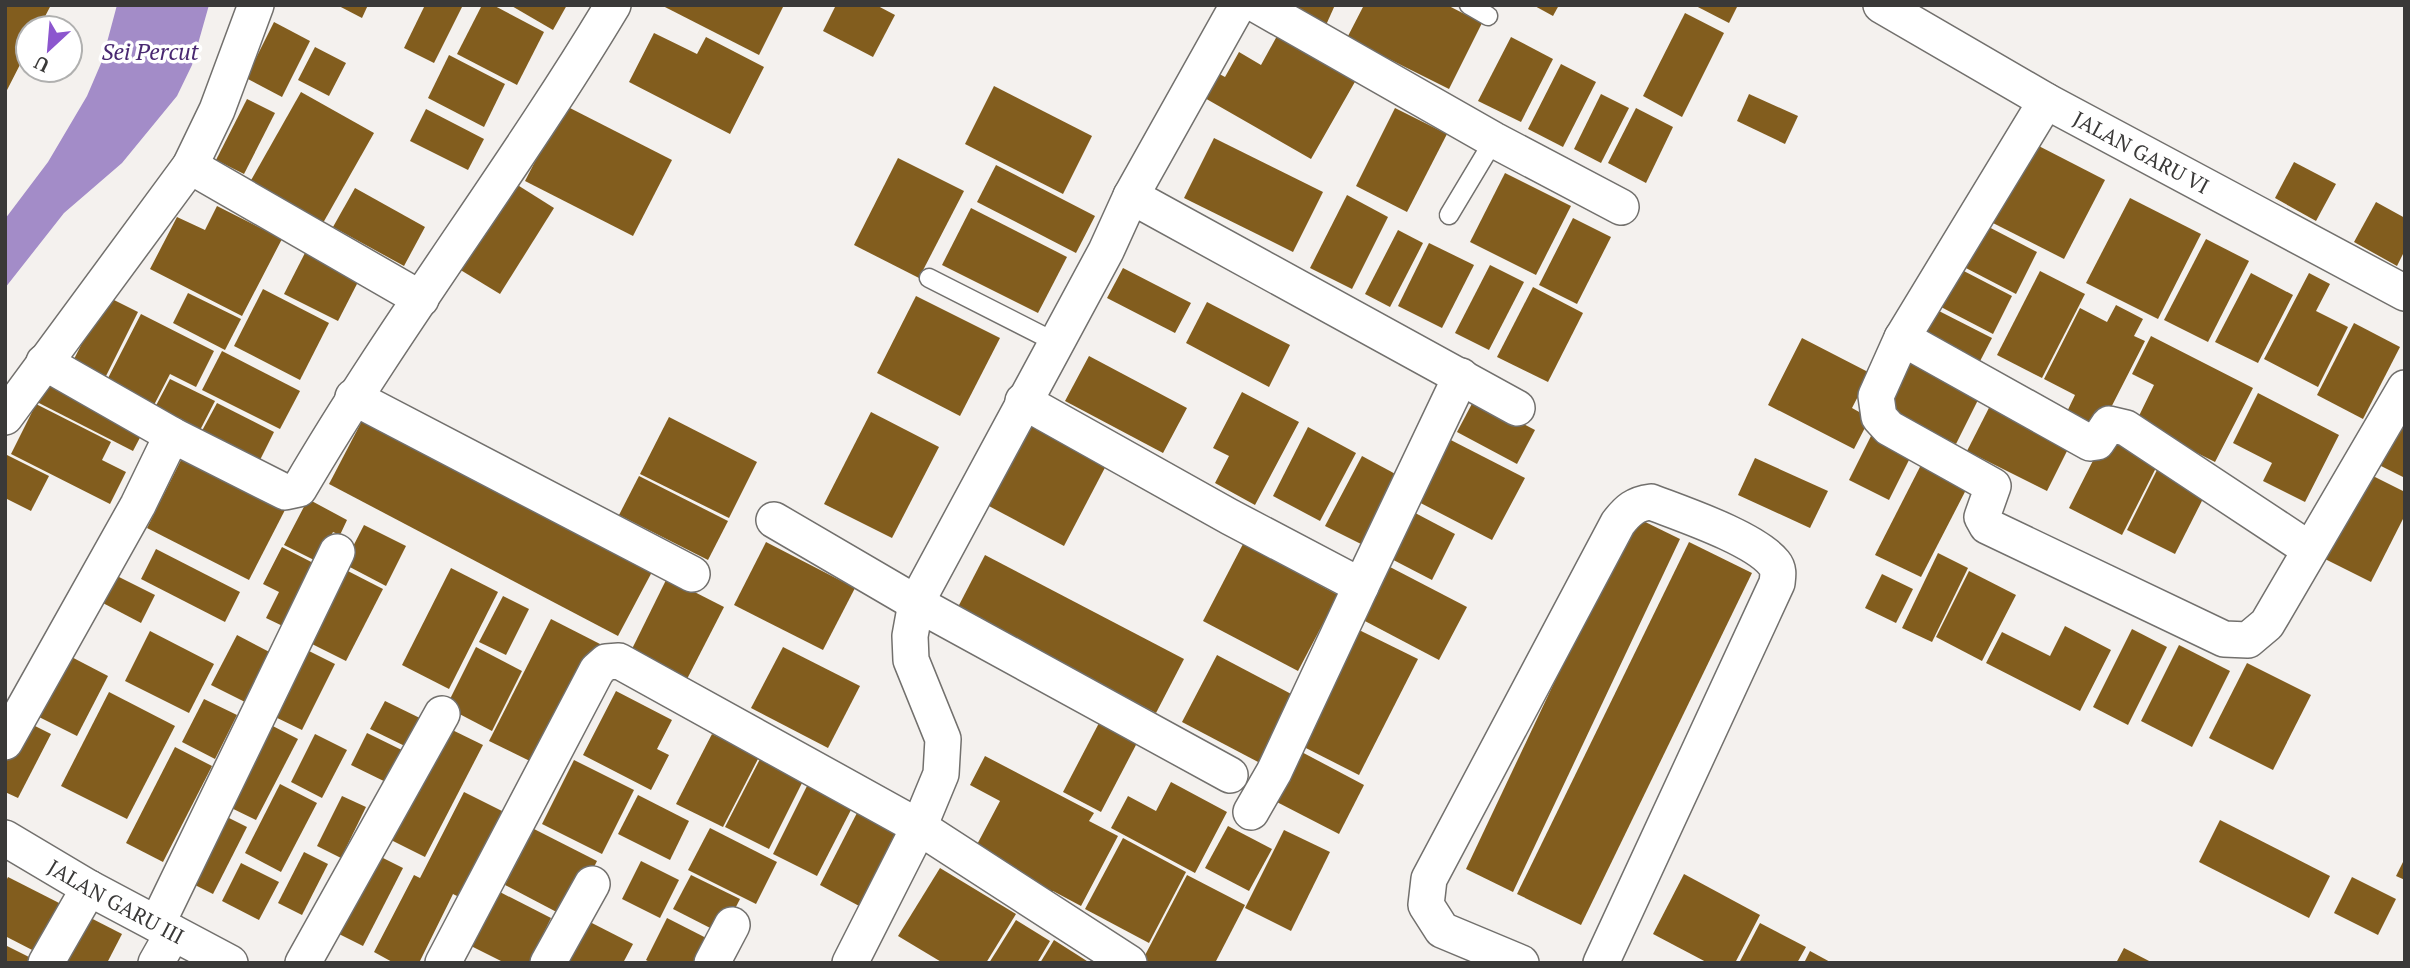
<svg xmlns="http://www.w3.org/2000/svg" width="2410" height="968" font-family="'PT Serif',serif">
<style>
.water{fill:#a38cc8}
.building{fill:#825d1e}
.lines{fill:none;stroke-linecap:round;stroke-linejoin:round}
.service-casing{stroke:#72706d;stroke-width:21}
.minor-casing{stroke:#72706d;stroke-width:38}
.service{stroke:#fff;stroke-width:18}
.minor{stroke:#fff;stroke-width:35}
.labels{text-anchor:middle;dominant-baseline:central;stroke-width:7;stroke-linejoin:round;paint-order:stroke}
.street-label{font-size:21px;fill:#3a3938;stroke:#fff}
.water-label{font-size:23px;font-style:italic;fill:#492871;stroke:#fff}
</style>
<rect width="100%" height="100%" fill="#f4f1ee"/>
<path class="water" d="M117,5H209L192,65L177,96L122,163L64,213L5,288V219L48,162L87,96L102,61Z"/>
<g class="building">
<path d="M5,5H51L39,28H28V49L5,94Z"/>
<path d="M337,5H368L362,18Z"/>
<path d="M425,5H463L434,63L404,48Z"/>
<path d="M482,5H493L544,32L517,85L457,54Z"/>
<path d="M510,5H567L553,30Z"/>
<path d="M661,5H784L759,55Z"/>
<path d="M836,5H876L895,15L873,57L823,31Z"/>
<path d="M1285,5H1335L1326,25Z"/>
<path d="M1364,5H1447L1482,23L1449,89L1347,38Z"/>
<path d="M1533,5H1559L1553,16Z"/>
<path d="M1694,5H1738L1729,23Z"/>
<path d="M1685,13L1724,33L1682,117L1643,96Z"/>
<path d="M274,22L310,41L282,97L246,78Z"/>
<path d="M654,33L697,54L706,37L764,67L730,134L629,82Z"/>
<path d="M1277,36L1356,80L1311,159L1196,93L1210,69L1225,77L1239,52L1261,65Z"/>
<path d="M1511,37L1553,59L1521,122L1478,101Z"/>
<path d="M315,47L346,63L329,96L298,80Z"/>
<path d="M449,55L505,84L484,127L428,98Z"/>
<path d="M1561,64L1596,82L1563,147L1528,129Z"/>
<path d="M994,86L1092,136L1063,194L965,144Z"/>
<path d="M301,92L374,133L323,223L250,182Z"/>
<path d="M1601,94L1629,108L1601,163L1574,149Z"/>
<path d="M1749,94L1798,116L1785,144L1737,121Z"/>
<path d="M247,99L275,113L244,174L216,160Z"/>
<path d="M564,105L672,160L633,236L525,181Z"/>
<path d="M1395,108L1447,134L1407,212L1356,186Z"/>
<path d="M1636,108L1673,127L1646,183L1608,163Z"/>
<path d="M426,109L484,139L468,170L410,141Z"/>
<path d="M1214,138L1323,192L1293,252L1184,198Z"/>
<path d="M2031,142L2105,180L2064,259L1991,222Z"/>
<path d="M898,158L964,191L919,278L854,245Z"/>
<path d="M2294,162L2336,184L2316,221L2275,198Z"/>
<path d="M996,165L1095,216L1076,253L977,202Z"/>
<path d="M1505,173L1571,206L1536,275L1470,242Z"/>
<path d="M508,179L554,208L500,294L454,266Z"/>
<path d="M355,188L425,227L404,266L333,227Z"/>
<path d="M1347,195L1388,217L1352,289L1310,268Z"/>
<path d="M2130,198L2201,234L2158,319L2086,283Z"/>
<path d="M2376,202L2405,218V250L2397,266L2354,242Z"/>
<path d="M217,206L282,239L242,316L150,269L177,217L205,230Z"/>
<path d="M971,208L1067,257L1038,313L942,265Z"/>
<path d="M1573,218L1611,237L1577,304L1539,285Z"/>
<path d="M1983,224L2037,252L2016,294L1962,266Z"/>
<path d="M1398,230L1423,243L1390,307L1365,294Z"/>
<path d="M2206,239L2249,261L2208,342L2164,320Z"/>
<path d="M1429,243L1474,265L1442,328L1398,306Z"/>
<path d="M306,251L360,278L338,321L284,294Z"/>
<path d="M1490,265L1524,282L1489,350L1455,333Z"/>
<path d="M1123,268L1191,303L1175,333L1107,298Z"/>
<path d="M1960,269L2012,296L1993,334L1941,307Z"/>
<path d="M2040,271L2085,294L2042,378L1997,355Z"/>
<path d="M2251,273L2293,295L2258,363L2215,342Z"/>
<path d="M2309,273L2330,284L2316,311L2348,327L2318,387L2264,359Z"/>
<path d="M1533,287L1583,313L1548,382L1497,357Z"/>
<path d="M263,289L329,323L300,380L234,346Z"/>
<path d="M188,293L241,319L225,350L173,323Z"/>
<path d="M106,296L138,312L104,380L72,363Z"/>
<path d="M916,296L1000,338L960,416L877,373Z"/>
<path d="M1207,302L1290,345L1269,387L1186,343Z"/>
<path d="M2116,305L2143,319L2134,336L2145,341L2097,435L2064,418L2075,395L2044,379L2080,308L2107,322Z"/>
<path d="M1937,310L1992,338L1977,367L1922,339Z"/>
<path d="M141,314L214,351L196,387L170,374L154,405L106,382Z"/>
<path d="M2354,323L2400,347L2363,419L2317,395Z"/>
<path d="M2151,336L2253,388L2215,462L2136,422L2154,385L2132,374Z"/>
<path d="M1802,338L1870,373L1852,408L1870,418L1854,449L1768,405Z"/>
<path d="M222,351L300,391L280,429L202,390Z"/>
<path d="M1906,351L1983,390L1956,444L1879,405Z"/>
<path d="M1089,356L1187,408L1163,453L1065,401Z"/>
<path d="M50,376L146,426L133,451L37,402Z"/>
<path d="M170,379L215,401L196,438L151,415Z"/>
<path d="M1242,392L1299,422L1255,505L1215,483L1229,456L1213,448Z"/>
<path d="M2258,393L2339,435L2305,502L2263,481L2272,463L2233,443Z"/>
<path d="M1475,398L1535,430L1517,464L1457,432Z"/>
<path d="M1994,398L2073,439L2047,491L1967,451Z"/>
<path d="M217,403L274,432L255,470L197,440Z"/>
<path d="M36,404L111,442L102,460L126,472L110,504L11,454Z"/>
<path d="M2405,410V478L2377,464Z"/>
<path d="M871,412L939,447L892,538L824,504Z"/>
<path d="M364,417L653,570L618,636L329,484Z"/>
<path d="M669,417L757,462L729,518L640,474Z"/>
<path d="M1033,417L1110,458L1064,546L987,505Z"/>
<path d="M1308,427L1356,453L1320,521L1273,496Z"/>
<path d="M2109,429L2162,456L2122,535L2069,508Z"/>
<path d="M1872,434L1912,454L1889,500L1849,480Z"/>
<path d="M1441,435L1525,478L1492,540L1409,497Z"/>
<path d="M5,454L49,476L31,511L5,498Z"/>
<path d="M183,456L286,508L249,580L147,528Z"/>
<path d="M1362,456L1401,477L1365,546L1325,526Z"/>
<path d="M1755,458L1828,491L1810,528L1738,495Z"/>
<path d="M2161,462L2209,487L2175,554L2127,530Z"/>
<path d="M1922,463L1968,486L1921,577L1875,555Z"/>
<path d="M2367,473L2405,492V515L2371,582L2323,558Z"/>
<path d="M639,476L728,521L708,560L619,515Z"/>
<path d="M308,499L347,520L340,535L333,532L318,562L284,545Z"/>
<path d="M1402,506L1455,534L1432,580L1378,552Z"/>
<path d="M1633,516L1680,539L1513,892L1466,869Z"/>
<path d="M364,525L406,546L386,586L344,564Z"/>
<path d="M766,542L855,588L823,650L734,605Z"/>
<path d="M1689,542L1752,573L1581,925L1517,894Z"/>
<path d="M1243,544L1338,595L1298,671L1203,621Z"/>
<path d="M282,547L323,568L291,630L266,618L279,592L263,584Z"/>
<path d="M156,549L240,592L225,622L141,579Z"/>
<path d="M1938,553L1968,568L1932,642L1902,628Z"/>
<path d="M985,555L1184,659L1156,713L957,609Z"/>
<path d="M1390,567L1467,607L1439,660L1363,620Z"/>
<path d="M342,568L383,589L346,661L306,641Z"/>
<path d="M451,568L498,592L449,689L402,665Z"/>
<path d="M1969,571L2016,595L1982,661L1936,637Z"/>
<path d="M1882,574L1913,589L1896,623L1865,608Z"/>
<path d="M115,575L155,595L141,623L101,602Z"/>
<path d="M667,578L724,607L686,681L630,653Z"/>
<path d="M503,596L529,609L506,655L479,642Z"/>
<path d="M551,619L602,645L540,766L489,741Z"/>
<path d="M2065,626L2111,650L2080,711L1986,663L2002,632L2050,656Z"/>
<path d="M1355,628L1418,659L1359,775L1296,743Z"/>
<path d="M2132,629L2167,647L2128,725L2093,707Z"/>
<path d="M150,631L214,664L189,713L125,681Z"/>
<path d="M237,635L281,658L255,707L211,685Z"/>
<path d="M2179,645L2230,671L2192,747L2141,721Z"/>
<path d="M299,646L335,664L302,730L265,712Z"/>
<path d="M476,647L522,671L492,731L446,707Z"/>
<path d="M783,647L860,686L828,748L751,708Z"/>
<path d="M60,651L108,676L77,736L29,712Z"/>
<path d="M1217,655L1295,696L1260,763L1182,722Z"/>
<path d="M2247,663L2311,695L2273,770L2209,738Z"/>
<path d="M616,691L672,720L657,749L669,755L651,790L583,755Z"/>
<path d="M109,692L175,726L127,819L61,786Z"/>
<path d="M204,699L237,715L215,759L182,742Z"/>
<path d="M385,701L428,722L413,750L370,729Z"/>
<path d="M25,721L51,734L18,798L5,792V759Z"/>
<path d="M263,721L298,739L256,820L221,803Z"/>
<path d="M1099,723L1137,743L1101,812L1063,792Z"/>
<path d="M440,724L483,745L425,857L383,836Z"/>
<path d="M367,733L412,755L396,787L351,765Z"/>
<path d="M315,734L347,750L322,798L291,782Z"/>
<path d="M712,734L759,757L723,827L676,804Z"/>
<path d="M175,747L212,766L163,862L126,843Z"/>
<path d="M1296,749L1364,785L1339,834L1271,799Z"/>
<path d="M985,756L1094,813L1089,821L1118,836L1081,906L1053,891L1051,895L972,854L1000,801L970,785Z"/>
<path d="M760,759L803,781L769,849L725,827Z"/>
<path d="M574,760L634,790L602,854L542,824Z"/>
<path d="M1171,782L1227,812L1195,873L1111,828L1128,796L1156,811Z"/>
<path d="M280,784L317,803L281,872L245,853Z"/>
<path d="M808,784L853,806L817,876L773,854Z"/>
<path d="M464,792L510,815L467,901L453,894L419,963H394L374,952L414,875L420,878Z"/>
<path d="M638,795L689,821L670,860L618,834Z"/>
<path d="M342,796L366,807L341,858L317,846Z"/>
<path d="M859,809L900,830L861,907L820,885Z"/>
<path d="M217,812L247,827L213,894L183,879Z"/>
<path d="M2220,820L2330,876L2309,918L2199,862Z"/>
<path d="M1228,826L1272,849L1249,891L1205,868Z"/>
<path d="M710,828L777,862L756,904L688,870Z"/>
<path d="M534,829L597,861L568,918L505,885Z"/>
<path d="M1284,830L1330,852L1291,931L1245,908Z"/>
<path d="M1123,838L1186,872L1149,943L1085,909Z"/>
<path d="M369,851L403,868L363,946L329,929Z"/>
<path d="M304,852L328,864L302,915L278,903Z"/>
<path d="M2405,858V880L2396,876Z"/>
<path d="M641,861L679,880L660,918L622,899Z"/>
<path d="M241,863L279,882L259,920L222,901Z"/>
<path d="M940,868L1016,914L986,963H943L898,936Z"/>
<path d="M1684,874L1760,915L1735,963H1708L1653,934Z"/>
<path d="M691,875L740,899L722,934L673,909Z"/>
<path d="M1187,875L1245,905L1215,963H1145L1142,961Z"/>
<path d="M8,877L65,906L40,954L5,936V883Z"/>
<path d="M2352,877L2396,899L2378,935L2334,913Z"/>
<path d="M496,890L551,918L529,963H505L469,945Z"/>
<path d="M81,913L122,934L107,963H55Z"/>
<path d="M667,918L716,943L706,963H651L646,960Z"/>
<path d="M586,920L633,944L623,963H564Z"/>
<path d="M1016,920L1050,941L1037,963H989Z"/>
<path d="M1760,923L1806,947L1797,963H1739Z"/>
<path d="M1054,940L1090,963H1040Z"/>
<path d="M5,945L35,960L34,963H5Z"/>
<path d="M2124,948L2153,963H2116Z"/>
<path d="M1810,951L1832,963H1804Z"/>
</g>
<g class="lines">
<g class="service-casing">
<g id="service">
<path d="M1469,5L1488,16"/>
<path d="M1449,215L1494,140"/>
<path d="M929,278L1055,342"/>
</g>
</g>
<g class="minor-casing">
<g id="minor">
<path d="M1257,5L1494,140L1621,207"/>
<path id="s1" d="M1881,5L2046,101L2405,293"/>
<path d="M2046,101L1902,338L1876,396L1879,417L1889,428L1993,486L1982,517L1987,526L2224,639L2248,640L2267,624L2405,388"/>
<path d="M190,166L421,299"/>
<path d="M1131,196L1517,408"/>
<path d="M1902,338L2090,443L2097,442L2109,424L2126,428L2309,549"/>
<path d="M44,362L172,435"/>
<path d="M353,397L692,574"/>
<path d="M1023,401L1230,517L1361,586L1274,772L1251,812"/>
<path d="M5,417L190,166L217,110L256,5"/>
<path d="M774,520L916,603L1230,775"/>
<path d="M1361,586L1461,376"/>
<path d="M5,742L138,505L172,435L285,492L299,489C396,323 514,170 613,5"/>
<path id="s2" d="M5,838L89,888L230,963"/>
<path d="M157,924L337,552"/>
<path d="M46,963L89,888"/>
<path d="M156,963L173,933"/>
<path d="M303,963L442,714"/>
<path d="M443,963L597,670L606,662L619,661L919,827L1129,963"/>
<path d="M548,963L592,884"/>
<path d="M712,963L732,925"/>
<path d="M850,963L919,827L941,774L943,739L911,660L910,636L916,603L1106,251L1131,196L1238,5"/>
<path d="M1521,963L1442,930L1426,905L1429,879L1618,523C1628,510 1635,504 1651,502C1682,514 1754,538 1774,563C1779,569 1778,575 1777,583L1601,963"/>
</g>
</g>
<use href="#service" class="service"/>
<use href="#minor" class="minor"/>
</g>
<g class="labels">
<g class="street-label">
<text stroke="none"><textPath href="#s1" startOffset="299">JALAN GARU VI</textPath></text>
<text stroke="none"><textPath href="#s2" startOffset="128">JALAN GARU III</textPath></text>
</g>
<g class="water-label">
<text x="150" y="51">Sei Percut</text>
</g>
</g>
<rect width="2410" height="968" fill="none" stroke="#3a3938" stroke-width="14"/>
<g transform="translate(49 49) rotate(206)"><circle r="33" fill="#ffffff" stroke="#b0b0af" stroke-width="2"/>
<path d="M0-5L12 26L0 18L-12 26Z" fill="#8c56ce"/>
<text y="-10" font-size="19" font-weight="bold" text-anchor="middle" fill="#3a3938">U</text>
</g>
</svg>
